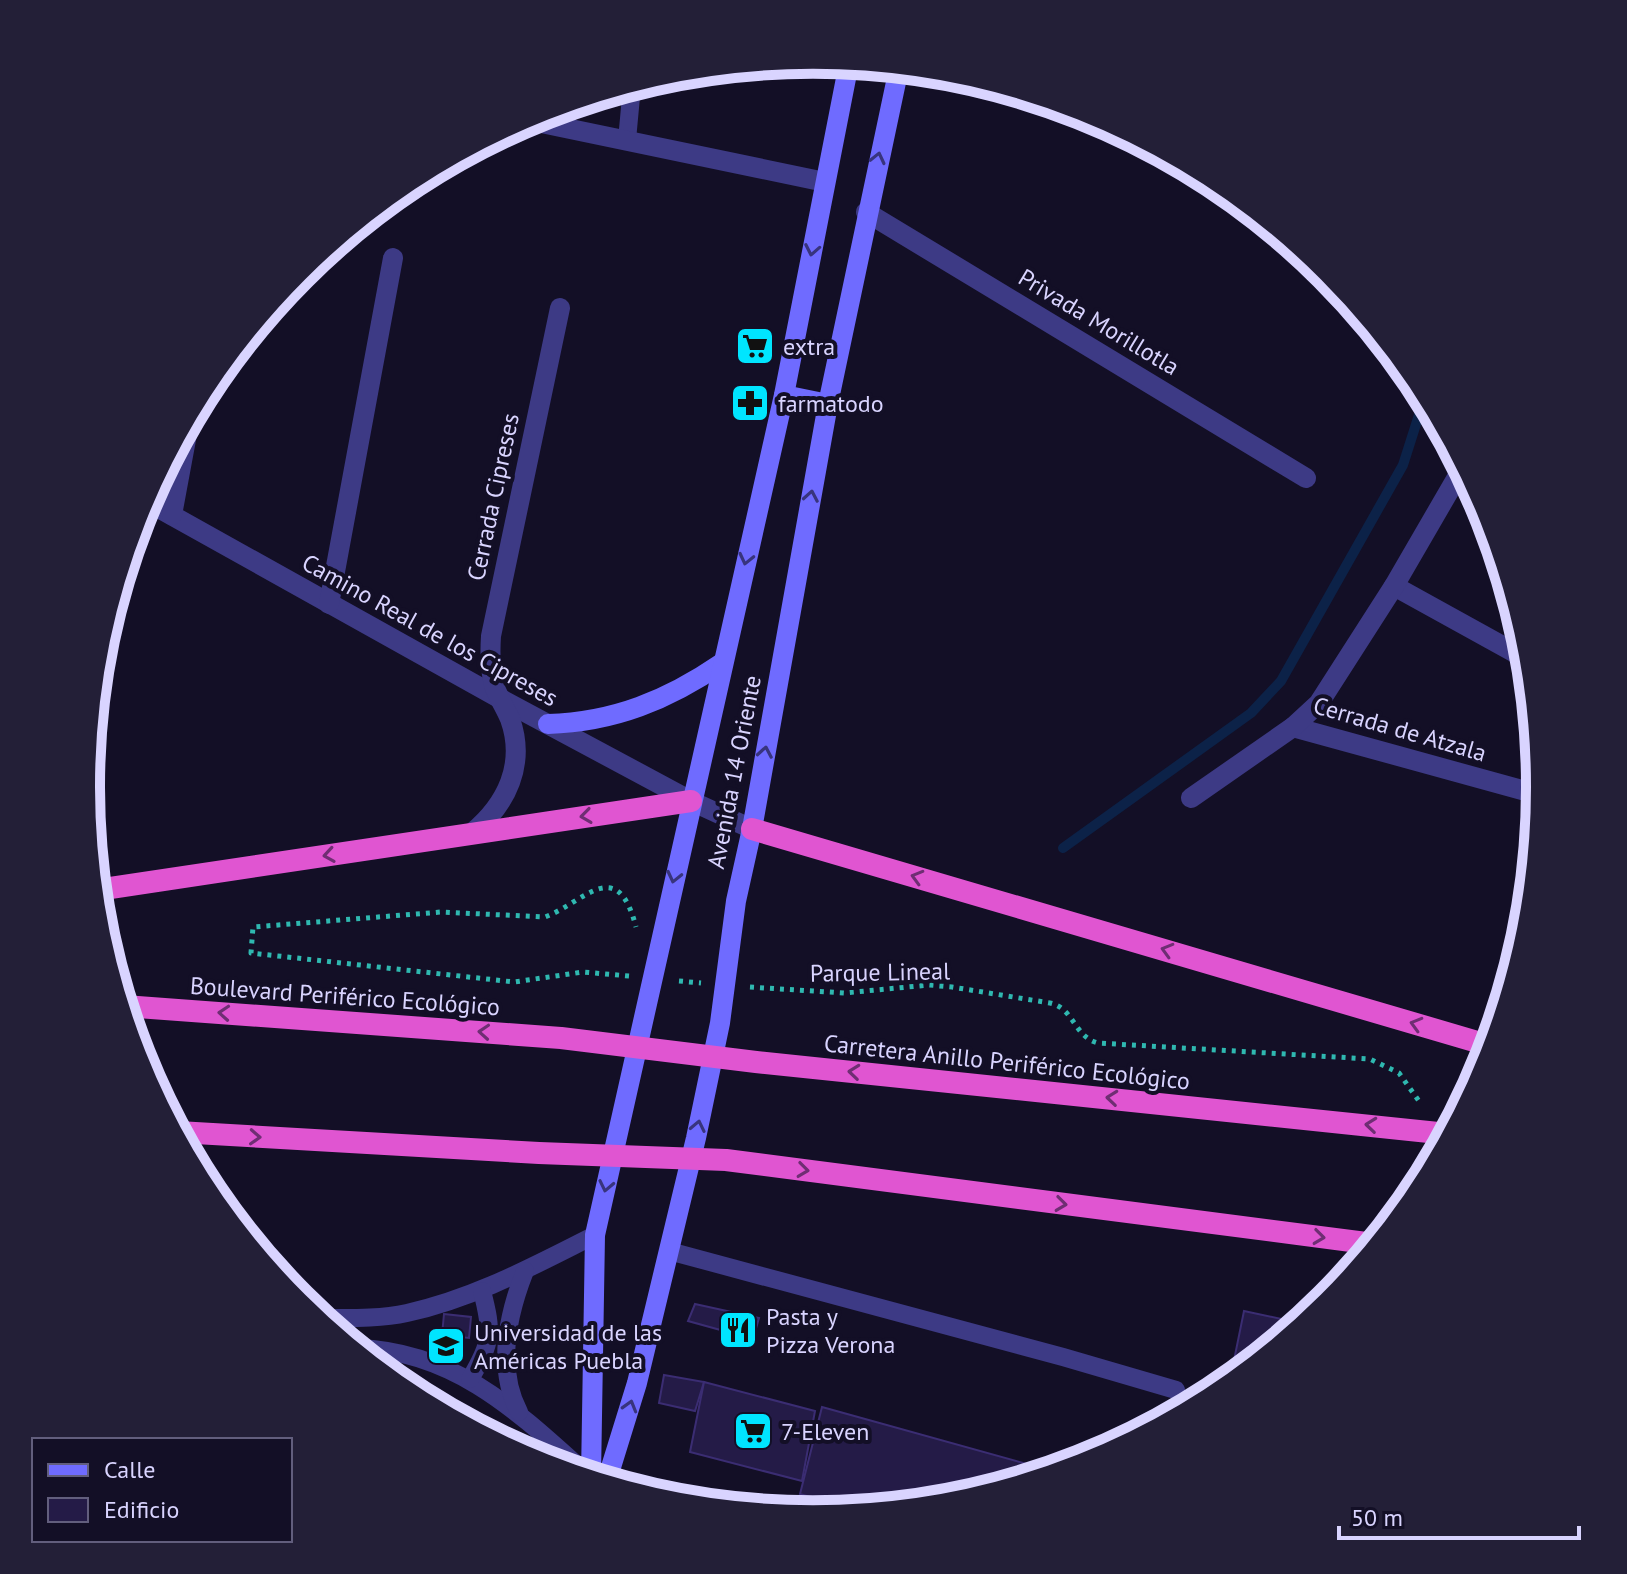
<svg xmlns="http://www.w3.org/2000/svg" width="1627" height="1574" font-family="'PT Sans',sans-serif">
<style>
.lines{fill:none;stroke-linecap:round;stroke-linejoin:round}
.stream{stroke:#0c2248;stroke-width:10}
.building{fill:#241b47;stroke:#3b2d73;stroke-width:2}
.path{stroke:#2fb8b0;stroke-width:5;stroke-dasharray:4 6;stroke-linecap:butt}
.service{stroke:#3d3a85;stroke-width:18}
.minor{stroke:#3d3a85;stroke-width:20}
.secondary{stroke:#6f6bff;stroke-width:20}
.trunk{stroke:#e055d1;stroke-width:22}
.oneway{stroke:#38347d}
.oneway2{stroke:#6f2e73}
.labels{text-anchor:middle;dominant-baseline:central;stroke-width:8;stroke-linejoin:round;paint-order:stroke}
.street-label{font-size:24px;fill:#d9d4ff;stroke:#130f26}
.poi-label{font-size:24px;fill:#d9d4ff;stroke:#130f26;text-anchor:start}
.rim{fill:none;stroke:#d9d4ff;stroke-width:10}
</style>
<rect width="100%" height="100%" fill="#130f26"/>
<g class="lines">
<path class="stream" d="M1063,848L1251,713L1281,681L1403,465L1425,396"/>
</g>
<g class="building">
<path d="M695,1304L759,1318L753,1339L688,1321Z"/>
<path d="M1244,1311L1300,1323L1240,1373L1232,1370Z"/>
<path d="M444,1314L471,1317L469,1338L442,1335Z"/>
<path d="M664,1375L704,1382L695,1411L659,1403Z"/>
<path d="M704,1382L815,1411L802,1481L690,1452Z"/>
<path d="M822,1407L1052,1471L955,1500L854,1510L800,1494Z"/>
</g>
<g class="lines">
<g class="path">
<path d="M629,976L583,972L514,982L251,953L253,927L441,912L545,917C585,902 617,854 636,927"/>
<path d="M679,981L701,983"/>
<path d="M750,987L844,993L929,985L952,987L1050,1003C1074,1008 1074,1037 1098,1043L1370,1059L1399,1073L1421,1104"/>
</g>
<g class="service">
<path d="M627,140L632,86"/>
<path d="M669,1251L1063,1357L1176,1390"/>
<path d="M321,1318C349,1318 380,1319 407,1313C475,1298 533,1266 595,1235"/>
<path d="M357,1348C456,1351 519,1413 588,1475"/>
<path d="M470,1379C492,1342 493,1333 482,1291"/>
<path d="M519,1412C496,1368 508,1314 525,1271"/>
</g>
<g class="minor">
<path d="M527,120L825,182"/>
<path d="M866,212L1306,478"/>
<path d="M146,501L499,698L691,801L752,829"/>
<path d="M172,515L190,418"/>
<path d="M1394,586L1528,660"/>
<path d="M329,604L393,258"/>
<path d="M1293,727L1540,795"/>
<path d="M1191,798L1293,727L1319,703L1394,586L1463,467"/>
<path d="M472,833C507,804 526,764 510,719C505,707 498,697 494,685C490,669 490,652 491,636L560,308"/>
</g>
<g class="secondary">
<path d="M784,395L828,404"/>
<path d="M548,724C614,722 668,700 722,663"/>
<path d="M591,1476L595,1235L784,395L849,63"/>
<path d="M607,1480L637,1383L696,1138L720,1023L736,901L752,829L828,404L899,68"/>
</g>
<g class="trunk">
<path d="M752,829L1491,1046"/>
<path d="M97,890L691,801"/>
<path d="M124,1006L561,1038L756,1062L1448,1134"/>
<path d="M178,1132L539,1153L726,1160L1374,1244"/>
</g>
</g>
<defs><path id="oneway-chevron" d="M-2-3.5L2.5 0L-2 3.5" fill="none" stroke-width="1.6" stroke-linecap="round" stroke-linejoin="round" transform="scale(2)"/></defs>
<g class="oneway">
<use href="#oneway-chevron" transform="translate(878 158) rotate(-77)"/>
<use href="#oneway-chevron" transform="translate(812 250) rotate(101)"/>
<use href="#oneway-chevron" transform="translate(811 496) rotate(-80)"/>
<use href="#oneway-chevron" transform="translate(746 559) rotate(103)"/>
<use href="#oneway-chevron" transform="translate(765 752) rotate(-80)"/>
<use href="#oneway-chevron" transform="translate(674 877) rotate(103)"/>
<use href="#oneway-chevron" transform="translate(698 1126) rotate(-78)"/>
<use href="#oneway-chevron" transform="translate(606 1186) rotate(102)"/>
<use href="#oneway-chevron" transform="translate(630 1406) rotate(-74)"/>
</g>
<g class="oneway2">
<use href="#oneway-chevron" transform="translate(586 816) rotate(172)"/>
<use href="#oneway-chevron" transform="translate(329 855) rotate(171)"/>
<use href="#oneway-chevron" transform="translate(917 877) rotate(-164)"/>
<use href="#oneway-chevron" transform="translate(1167 950) rotate(-164)"/>
<use href="#oneway-chevron" transform="translate(224 1013) rotate(-176)"/>
<use href="#oneway-chevron" transform="translate(1416 1024) rotate(-164)"/>
<use href="#oneway-chevron" transform="translate(484 1032) rotate(-176)"/>
<use href="#oneway-chevron" transform="translate(854 1072) rotate(-174)"/>
<use href="#oneway-chevron" transform="translate(1112 1098) rotate(-174)"/>
<use href="#oneway-chevron" transform="translate(1371 1125) rotate(-174)"/>
<use href="#oneway-chevron" transform="translate(255 1137) rotate(3)"/>
<use href="#oneway-chevron" transform="translate(803 1170) rotate(7)"/>
<use href="#oneway-chevron" transform="translate(1061 1204) rotate(7)"/>
<use href="#oneway-chevron" transform="translate(1319 1237) rotate(7)"/>
</g>
<defs>
<g id="supermarket-square" transform="scale(2)"><rect x="-9" y="-9" width="18" height="18" rx="4" fill="#00e5ff" stroke="#130f26"/><path d="M-6-5.5h2.5l.6 2H6L4.5 2H-2.5L-4.4-4H-6ZM-1.5 3.2a1.3 1.3 0 1 0 .1 0ZM3 3.2a1.3 1.3 0 1 0 .1 0Z" fill="#111"/></g>
<g id="pharmacy-square" transform="scale(2)"><rect x="-9" y="-9" width="18" height="18" rx="4" fill="#00e5ff" stroke="#130f26"/><path d="M-2-6h4v4h4v4h-4v4h-4v-4h-4v-4h4Z" fill="#111"/></g>
<g id="restaurant-square" transform="scale(2)"><rect x="-9" y="-9" width="18" height="18" rx="4" fill="#00e5ff" stroke="#130f26"/><path d="M-5-6h1v4h1v-4h1v4h1v-4h1v5L-1.5 .5V6h-2V.5L-5-1ZM5-6V6H3V1.5H1.5Q1.5-4 5-6Z" fill="#111"/></g>
<g id="university-square" transform="scale(2)"><rect x="-9" y="-9" width="18" height="18" rx="4" fill="#00e5ff" stroke="#130f26"/><path d="M0-5L7-2L0 1L-7-2ZM-4 1L0 2.5L4 1V4Q0 6-4 4Z" fill="#111"/></g>
</defs>
<g fill-rule="evenodd">
<use href="#supermarket-square" x="755" y="346"/>
<use href="#pharmacy-square" x="750" y="403"/>
<use href="#restaurant-square" x="738" y="1330"/>
<use href="#university-square" x="446" y="1346"/>
<use href="#supermarket-square" x="753" y="1431"/>
</g>
<g class="labels">
<g class="street-label">
<text transform="translate(1099 322) rotate(31)">Privada Morillotla</text>
<text transform="translate(493 497) rotate(-78)">Cerrada Cipreses</text>
<text transform="translate(430 630) rotate(29)">Camino Real de los Cipreses</text>
<text transform="translate(1400 729) rotate(16)">Cerrada de Atzala</text>
<text transform="translate(734 772) rotate(-79)">Avenida 14 Oriente</text>
<text transform="translate(880 972) rotate(-1)">Parque Lineal</text>
<text transform="translate(345 996) rotate(4)">Boulevard Periférico Ecológico</text>
<text transform="translate(1007 1062) rotate(6)">Carretera Anillo Periférico Ecológico</text>
</g>
<g class="poi-label">
<text x="783" y="346">extra</text>
<text x="778" y="403">farmatodo</text>
<text x="766" y="1316">Pasta y<tspan x="766" dy="28">Pizza Verona</tspan></text>
<text x="474" y="1332">Universidad de las<tspan x="474" dy="28">Américas Puebla</tspan></text>
<text x="781" y="1431">7-Eleven</text>
</g>
</g>
<path d="M0 0H1627V1574H0ZM100 787a713 713 0 1 1 1426 0a713 713 0 1 1-1426 0Z" fill="#231f37" fill-rule="evenodd"/>
<path class="rim" d="M100 787a713 713 0 1 1 1426 0a713 713 0 1 1-1426 0Z"/>
<rect x="32" y="1438" width="260" height="104" fill="#130f26" stroke="#625e7d" stroke-width="2"/>
<rect x="48" y="1464" width="40" height="12" fill="#6f6bff" stroke="#625e7d" stroke-width="2"/>
<text x="104" y="1478" font-size="24" fill="#d9d4ff">Calle</text>
<rect x="48" y="1498" width="40" height="24" fill="#241b47" stroke="#625e7d" stroke-width="2"/>
<text x="104" y="1518" font-size="24" fill="#d9d4ff">Edificio</text>
<path d="M1339 1526v12h240v-12" fill="none" stroke="#d9d4ff" stroke-width="4"/>
<text x="1351" y="1526" font-size="24" fill="#d9d4ff" stroke="#130f26" stroke-width="6" paint-order="stroke">50 m</text>
</svg>
